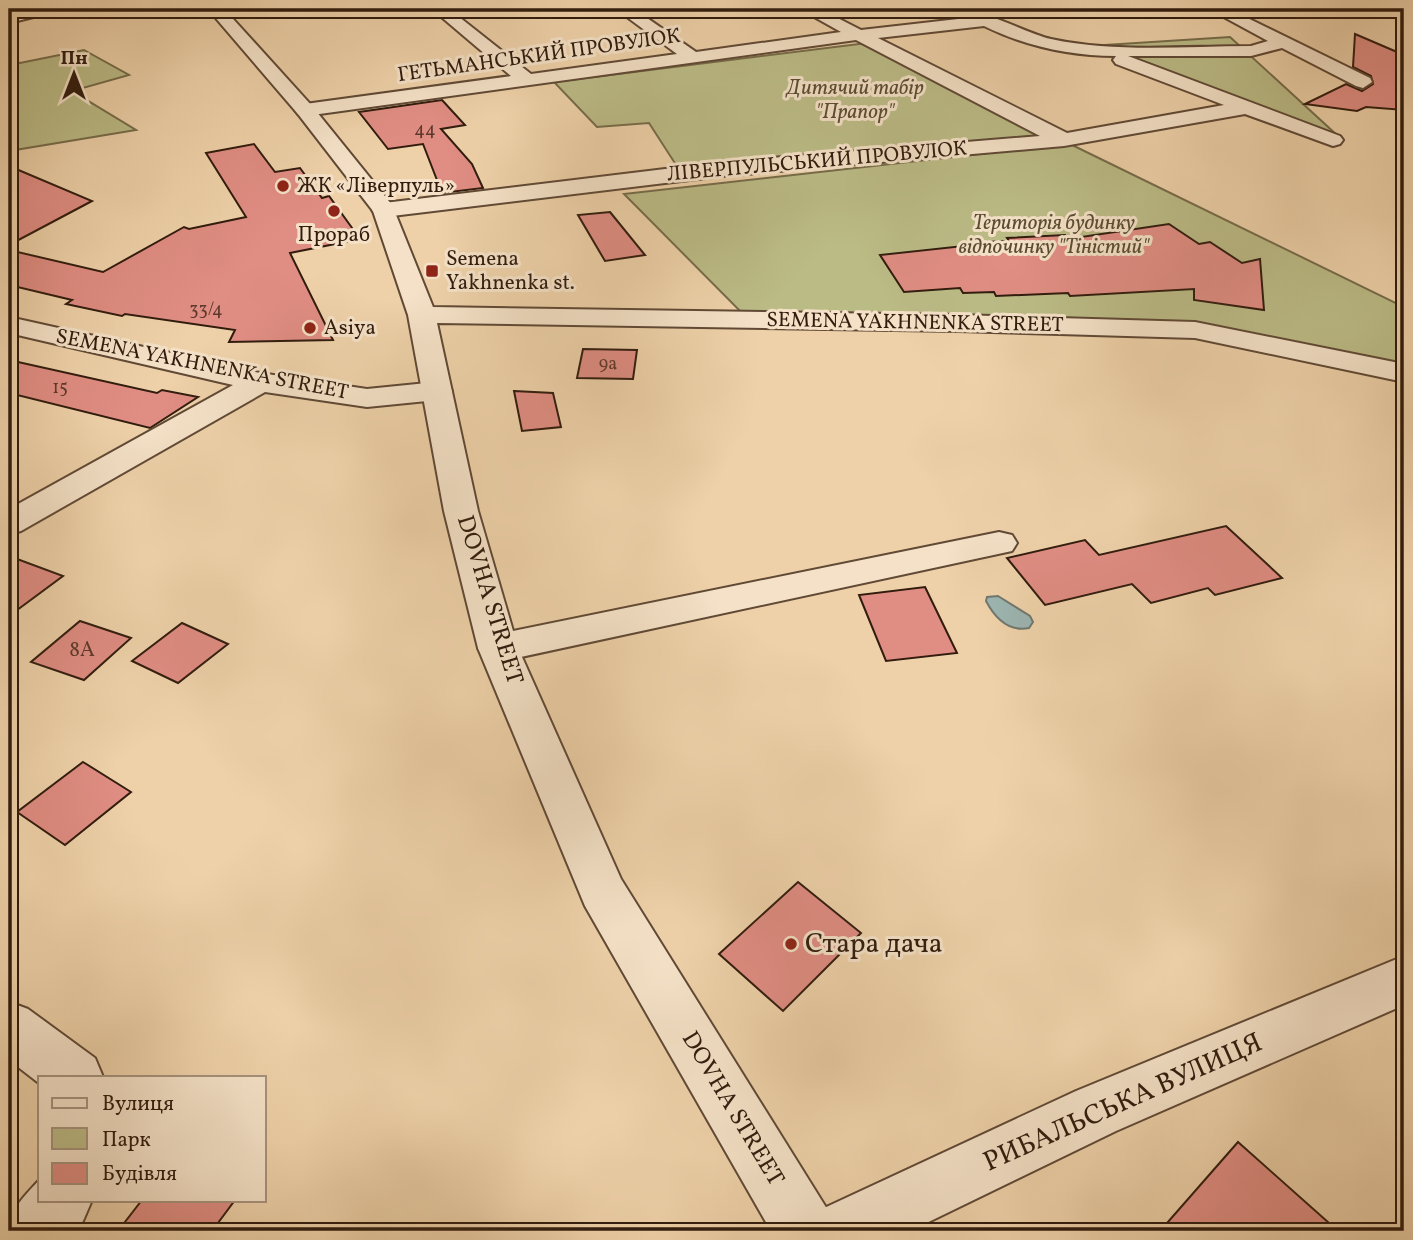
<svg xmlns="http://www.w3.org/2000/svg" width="1413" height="1240" font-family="Vollkorn,serif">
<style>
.green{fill:#bbbb86;stroke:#766c4a;stroke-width:2}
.water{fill:#9cb5b1;stroke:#717870;stroke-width:2}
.building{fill:#e08d83;stroke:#311c0e;stroke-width:2}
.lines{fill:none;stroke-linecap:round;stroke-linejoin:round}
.minor-casing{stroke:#604935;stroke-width:4}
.tertiary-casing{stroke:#604935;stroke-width:4}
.minor{fill:#f4e1c7;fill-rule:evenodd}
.tertiary{fill:#f4e1c7;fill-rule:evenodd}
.poi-dot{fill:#8f2418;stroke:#f4e1c7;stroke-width:2.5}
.labels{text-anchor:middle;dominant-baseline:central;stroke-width:6;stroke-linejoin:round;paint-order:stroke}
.far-number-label{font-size:18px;fill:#5d382b}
.far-street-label{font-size:21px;fill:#311c0e;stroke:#f4e1c7}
.far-park-label{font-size:21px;font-style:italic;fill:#5a4c32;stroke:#f4e1c7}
.far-poi-label{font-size:21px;fill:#311c0e;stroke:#f4e1c7;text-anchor:start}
.number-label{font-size:21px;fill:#5d382b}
.street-label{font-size:24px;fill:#311c0e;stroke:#f4e1c7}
.near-poi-label{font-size:28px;fill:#311c0e;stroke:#f4e1c7;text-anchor:start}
.near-street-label{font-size:28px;fill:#311c0e;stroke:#f4e1c7}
</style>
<rect width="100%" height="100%" fill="#eed1a9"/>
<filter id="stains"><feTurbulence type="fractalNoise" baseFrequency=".00286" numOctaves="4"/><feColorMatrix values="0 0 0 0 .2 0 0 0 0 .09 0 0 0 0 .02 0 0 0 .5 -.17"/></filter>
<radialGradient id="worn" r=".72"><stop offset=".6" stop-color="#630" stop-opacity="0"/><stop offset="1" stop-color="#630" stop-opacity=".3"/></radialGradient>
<g class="green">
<path d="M1230,37L1338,136L1089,46Z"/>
<path d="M867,43L1052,138L680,171L649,123L597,127L554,82Z"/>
<path d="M84,50L129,75L72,91L136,130L9,151V60L20,63Z"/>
<path d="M1070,144L1404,307V368L1195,325L746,317L624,194Z"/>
</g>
<path class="water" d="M998,596L1030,616L1033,622L1029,628C1009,632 995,618 986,601L987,597Z"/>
<g class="building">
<path d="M1355,34L1404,55V110L1366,107L1357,111L1305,104L1346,84L1362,91L1373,84L1371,76L1353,67Z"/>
<path d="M442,100L465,125L441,129L472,164L483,188L442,193L423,144L388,149L359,112Z"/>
<path d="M254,144L275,172L300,168L322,198L329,196L360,239L290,253L333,340L229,342L235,330L125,314L122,316L66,304L72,300L9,285V250L103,272L184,227L189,229L246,217L206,153Z"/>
<path d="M9,166L92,201L9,245Z"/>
<path d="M610,212L645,255L605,261L578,215Z"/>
<path d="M1169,224L1199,244L1210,242L1242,263L1260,259L1264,310L1194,300V289L1070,296L1068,293L996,296L994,292L963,293L960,288L904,292L880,255L964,246L962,243L1009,241L1007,238L1065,235L1068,239Z"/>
<path d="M583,349L637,350L633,379L577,378Z"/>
<path d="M9,360L157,393L162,390L198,397L150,428L9,393Z"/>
<path d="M514,391L553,393L561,427L522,431Z"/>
<path d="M1226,526L1282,578L1215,595L1208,588L1151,603L1132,584L1045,605L1007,558L1085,540L1099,555Z"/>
<path d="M9,556L63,576L9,616Z"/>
<path d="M925,587L957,653L886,661L859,595Z"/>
<path d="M80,621L131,638L84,680L31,662Z"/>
<path d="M182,623L228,644L178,683L132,661Z"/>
<path d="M83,762L131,792L65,845L17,812Z"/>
<path d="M798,882L861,933L783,1011L719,954Z"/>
<path d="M1238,1142L1338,1231H1160Z"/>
<path d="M142,1200H235L212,1231H118Z"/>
</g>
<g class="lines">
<g class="minor-casing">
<g id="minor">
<path d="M28,9H56L54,12L9,23V13Z"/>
<path d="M432,9H449L531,74L677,54L616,9H634L696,52L841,32L800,9H820L861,30L967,18L955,10C976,5 1025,33 1051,39C1115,53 1185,46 1251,46L1268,41L1209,9H1229L1370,78L1372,82L1363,88L1356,86L1282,48L1251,56H1128L1340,136L1343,140L1340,144L1333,146L1245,114L1064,146L723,176L384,217L376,215L372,210L376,205L384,203L723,162L1040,136L856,40L305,116L298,114L295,110L305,104L511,76ZM984,26C1025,46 1070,56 1116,56L1113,60L1116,64L1224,105L1067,133L878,38Z"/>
<path d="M9,317L260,373L367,389L437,382L448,385L452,391L448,397L437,400L367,407L265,392L21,531L9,534V509L233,385L9,333Z"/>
<path d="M999,532L1012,535L1017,543L1012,551L498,662L484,658L478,648L484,638L498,634Z"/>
<path d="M1404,956V1005L1116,1131L910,1231H814L822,1209L1076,1091Z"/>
<path d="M9,1002L28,1009L95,1058L103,1077H40V1084L9,1060Z"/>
<path d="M40,1179V1200H92L83,1221L75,1231H9C9,1209 26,1195 40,1179Z"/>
</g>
</g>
<g class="tertiary-casing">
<path id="tertiary" d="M208,9H224L312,106L392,205L433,307L958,315L1195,322L1404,364V382L1195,338L958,331L437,323L478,511L518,648L621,879L827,1209L835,1231H771L585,906L478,648L444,511L408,315L373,211L298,114Z"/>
</g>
<use href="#minor" class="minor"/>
<use href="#tertiary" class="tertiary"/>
</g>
<g class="poi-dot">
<circle cx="283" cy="186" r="7"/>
<circle cx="334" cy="211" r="7"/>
<rect x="425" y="264" width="14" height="14" rx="3.5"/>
<circle cx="310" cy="328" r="7"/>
<circle cx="791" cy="944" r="7"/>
</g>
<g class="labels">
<g class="far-number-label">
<text x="425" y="130">44</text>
<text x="206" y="310">33/4</text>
<text x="608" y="364">9а</text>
<text x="60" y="388">15</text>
</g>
<g class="far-street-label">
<text transform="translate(539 56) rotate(-8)">ГЕТЬМАНСЬКИЙ ПРОВУЛОК</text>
<text transform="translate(817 162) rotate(-5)">ЛІВЕРПУЛЬСЬКИЙ ПРОВУЛОК</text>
<text transform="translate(915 323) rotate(1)">SEMENA YAKHNENKA STREET</text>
<text transform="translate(202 365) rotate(11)">SEMENA YAKHNENKA STREET</text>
</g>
<g class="far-park-label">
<text x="855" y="88">Дитячий табір<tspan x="855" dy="24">"Прапор"</tspan></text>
<text x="1054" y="223">Територія будинку<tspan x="1054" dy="24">відпочинку "Тіністий"</tspan></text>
</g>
<g class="far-poi-label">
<text x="297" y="186">ЖК «Ліверпуль»</text>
<text x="334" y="235" text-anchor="middle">Прораб</text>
<text x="446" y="259">Semena<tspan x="446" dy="24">Yakhnenka st.</tspan></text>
<text x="324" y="328">Asiya</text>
</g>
<g class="number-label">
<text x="82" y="650">8А</text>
</g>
<g class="street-label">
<text transform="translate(489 600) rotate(73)">DOVHA STREET</text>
<text transform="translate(732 1109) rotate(59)">DOVHA STREET</text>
</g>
<g class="near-poi-label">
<text x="805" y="944">Стара дача</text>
</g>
<g class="near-street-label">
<text transform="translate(1123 1103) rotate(-24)">РИБАЛЬСЬКА ВУЛИЦЯ</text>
</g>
</g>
<rect width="1413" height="1240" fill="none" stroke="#eed1a9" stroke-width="35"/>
<rect x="10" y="10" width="1392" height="1219" fill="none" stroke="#311c0e" stroke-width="3.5"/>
<rect x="18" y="18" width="1378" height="1205" fill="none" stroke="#311c0e" stroke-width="2"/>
<rect x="38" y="1076" width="228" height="126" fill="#f4e1c7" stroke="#a6927d" stroke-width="2"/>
<rect x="52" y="1098" width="35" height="10" fill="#f4e1c7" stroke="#a6927d" stroke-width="2"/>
<text x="102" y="1110" font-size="21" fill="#311c0e">Вулиця</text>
<rect x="52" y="1128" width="35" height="21" fill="#bbbb86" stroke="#a6927d" stroke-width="2"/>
<text x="102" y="1146" font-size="21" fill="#311c0e">Парк</text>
<rect x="52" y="1163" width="35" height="21" fill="#e08d83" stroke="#a6927d" stroke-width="2"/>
<text x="102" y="1180" font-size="21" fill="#311c0e">Будівля</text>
<g transform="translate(74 74)" stroke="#f4e1c7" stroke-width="5" paint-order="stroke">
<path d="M0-5L12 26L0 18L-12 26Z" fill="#311c0e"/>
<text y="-10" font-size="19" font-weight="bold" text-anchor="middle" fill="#311c0e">Пн</text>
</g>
<rect width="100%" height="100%" filter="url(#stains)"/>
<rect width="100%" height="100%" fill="url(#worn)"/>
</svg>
